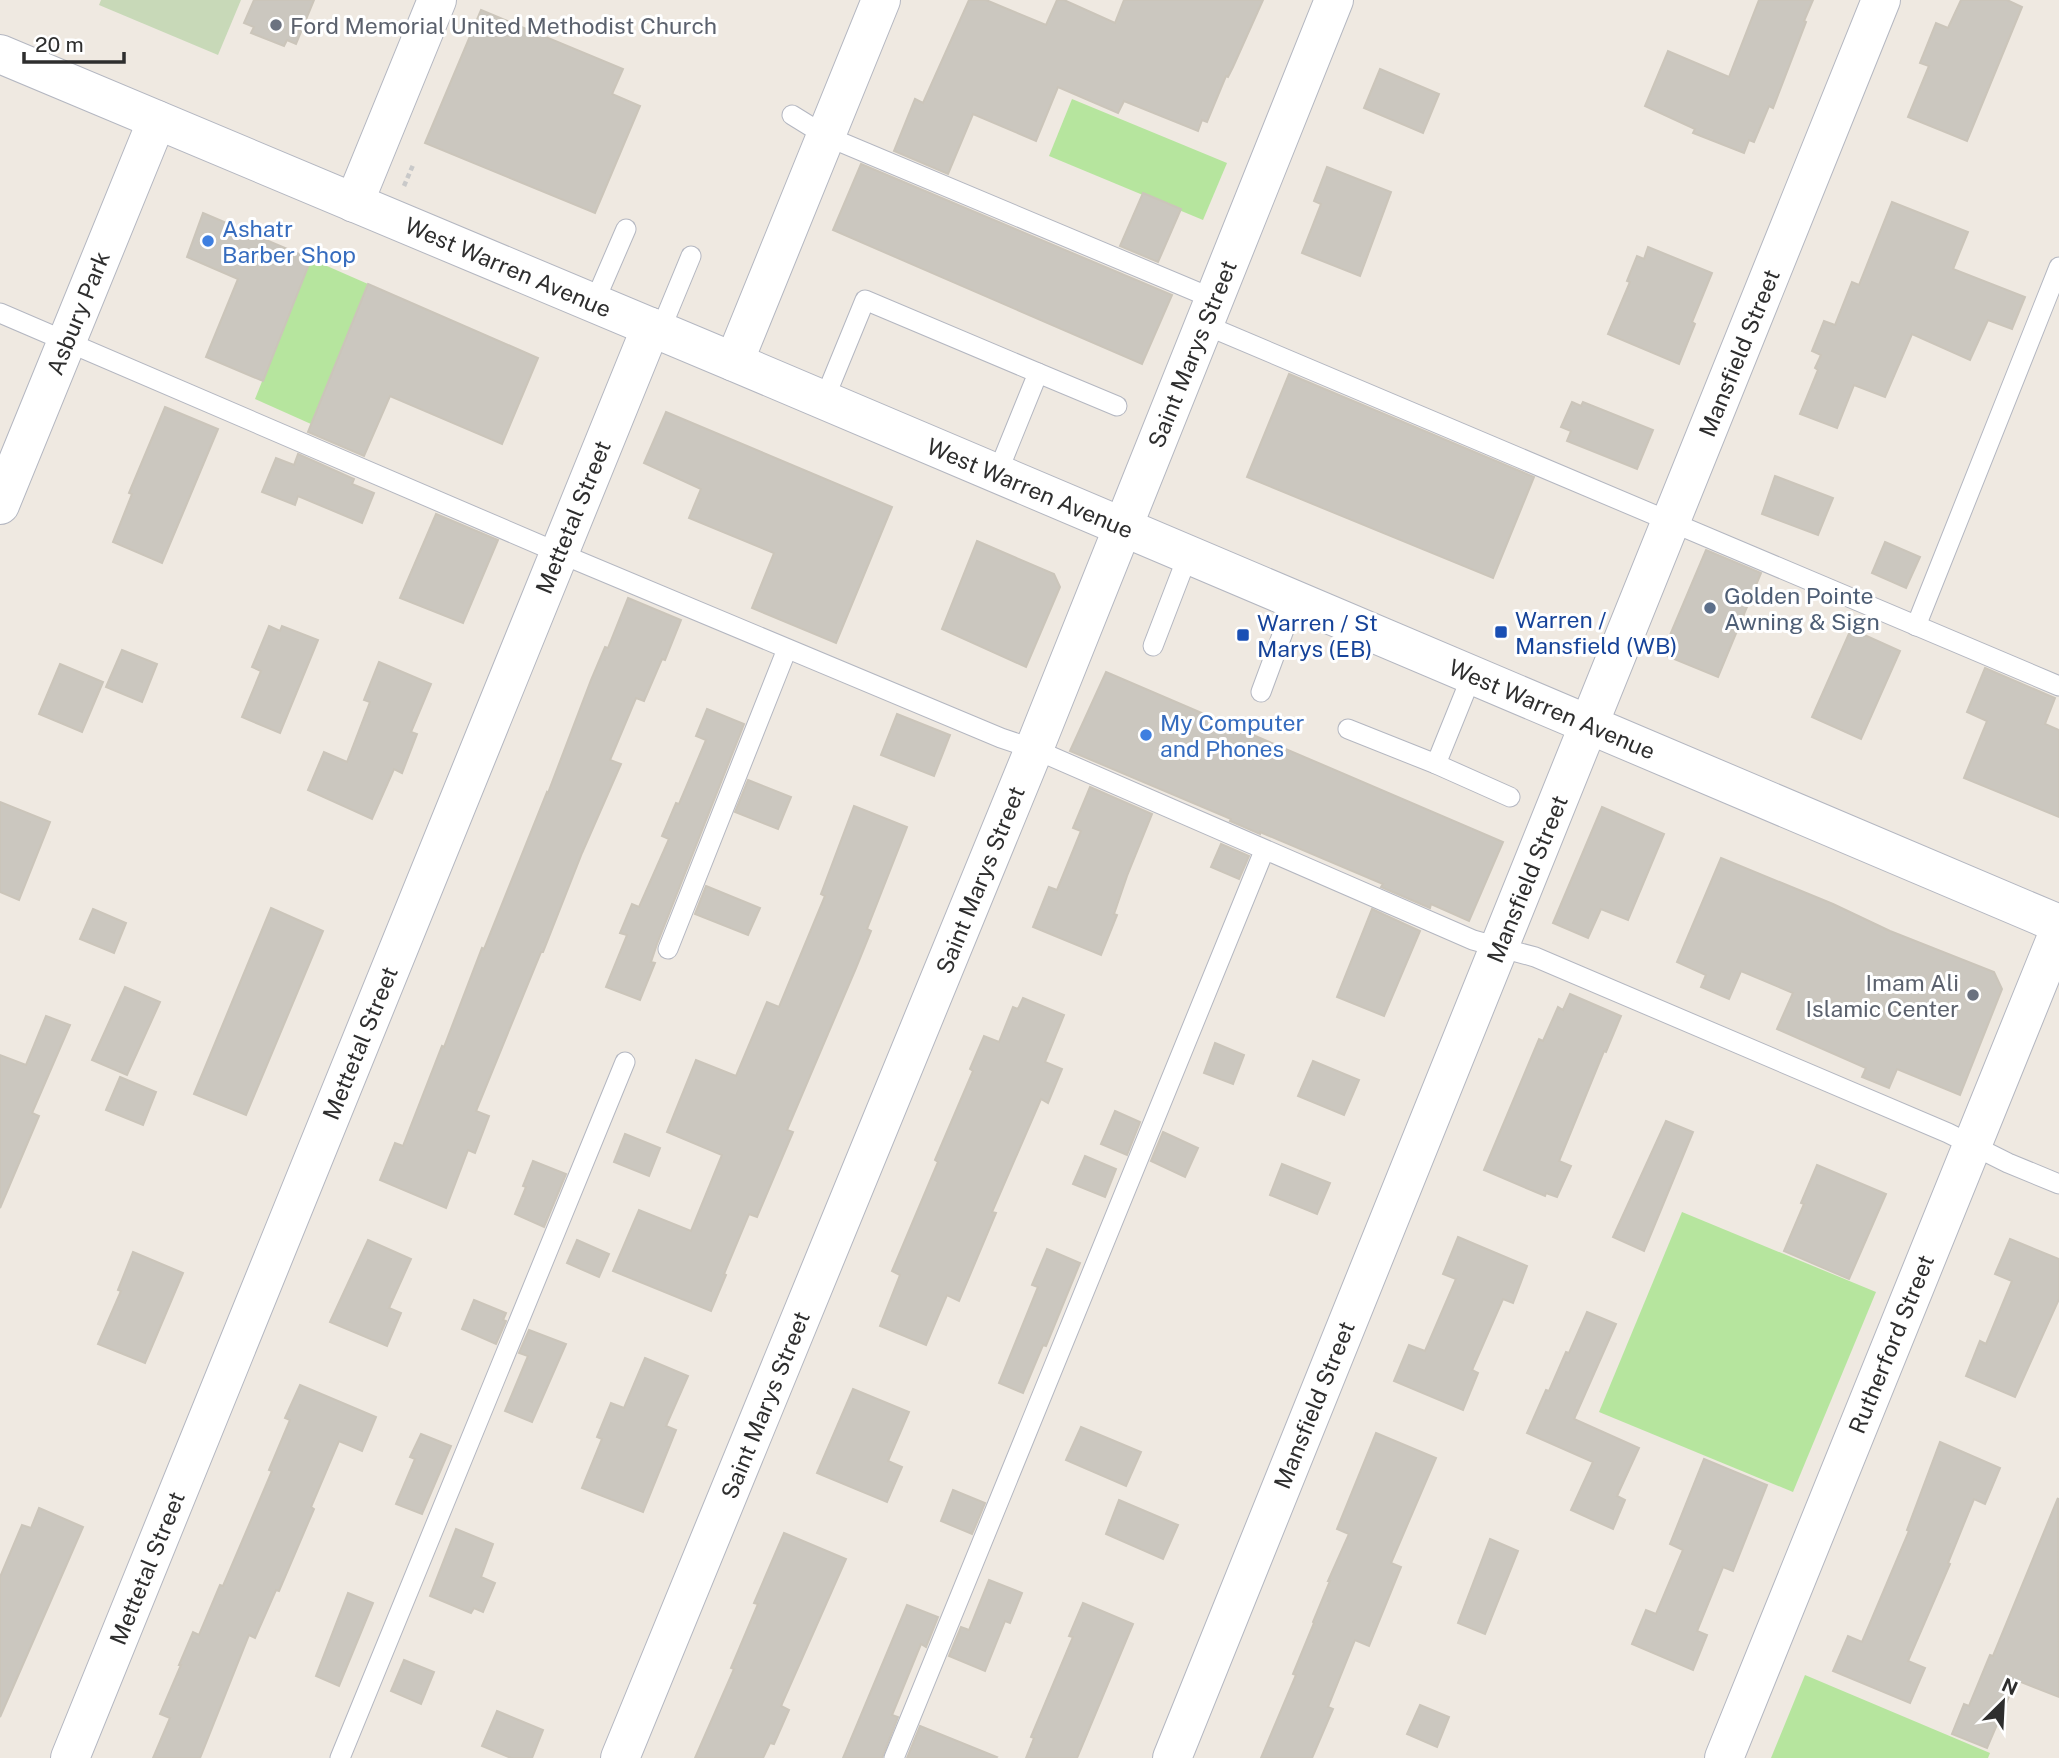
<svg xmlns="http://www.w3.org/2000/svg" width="2059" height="1758" font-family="'Public Sans',sans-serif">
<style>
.green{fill:#b6e59e}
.cemetery{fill:#c8d9b8}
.building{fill:#cbc7bf;stroke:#cbc5ba;stroke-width:2}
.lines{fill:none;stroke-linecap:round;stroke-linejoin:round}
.service-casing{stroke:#b4b7c1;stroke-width:21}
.minor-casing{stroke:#b4b7c1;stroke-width:40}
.secondary-casing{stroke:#b4b7c1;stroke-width:40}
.path{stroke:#c9c9c9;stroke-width:4.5;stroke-dasharray:5 3.5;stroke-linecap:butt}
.service{stroke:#fff;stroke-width:19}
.minor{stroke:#fff;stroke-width:38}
.secondary{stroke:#fff;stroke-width:38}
.worship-dot{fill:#6b7280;stroke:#fff;stroke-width:2.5}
.shop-dot{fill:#3f7fe0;stroke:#fff;stroke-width:2.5}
.service-dot{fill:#5c6f8a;stroke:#fff;stroke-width:2.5}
.transit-dot{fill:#1a4fb4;stroke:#fff;stroke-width:2.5}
.labels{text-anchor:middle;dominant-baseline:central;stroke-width:6;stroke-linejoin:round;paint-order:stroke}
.worship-label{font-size:23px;fill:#5b616d;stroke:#fff;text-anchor:start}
.shop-label{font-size:23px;fill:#366cbe;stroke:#fff;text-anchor:start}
.street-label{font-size:23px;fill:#2e2e2e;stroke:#fff}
.service-label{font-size:23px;fill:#4e5e75;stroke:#fff;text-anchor:start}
.transit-label{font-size:23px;fill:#164399;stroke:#fff;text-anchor:start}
</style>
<rect width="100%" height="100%" fill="#efe9e1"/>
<g class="green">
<path d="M1072,99L1227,163L1203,220L1049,156Z"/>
<path d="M311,259L368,284L311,424L255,399Z"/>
<path d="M1682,1212L1876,1292L1793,1492L1599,1412Z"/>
<path d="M1805,1675L1990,1753L1988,1758H1771Z"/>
</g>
<path class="cemetery" d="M101,0H241L218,55L99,5Z"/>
<g class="building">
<path d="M254,0H314L296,44L287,40L284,46L251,33L254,27L244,23Z"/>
<path d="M969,0H986L1046,25L1057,0H1064L1115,23L1124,0H1263L1233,67L1228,77L1226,76L1207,122L1202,120L1198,131L1124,101L1118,113L1058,87L1036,141L973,114L948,174L894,151L915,99L923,103Z"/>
<path d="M1759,0H1813L1804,21L1806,22L1773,108L1769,106L1754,142L1749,140L1744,153L1693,133L1695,129L1645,106L1668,51L1729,77Z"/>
<path d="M1961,0H2007L2022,7L1967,141L1908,117L1929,66L1920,63L1936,23L1948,28Z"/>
<path d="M481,10L623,69L612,94L640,106L595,213L425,143Z"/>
<path d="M1380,69L1439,94L1423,133L1364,108Z"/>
<path d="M861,164L1172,295L1142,364L833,230Z"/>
<path d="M1327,167L1391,192L1360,276L1302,253L1321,204L1314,201Z"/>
<path d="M1143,193L1181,209L1158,262L1120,246Z"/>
<path d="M1892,202L1968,232L1953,269L2025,297L2012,329L1988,320L1970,360L1912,334L1885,397L1854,385L1837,428L1800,414L1818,370L1815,368L1821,355L1812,351L1824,321L1835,325L1852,282L1859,285Z"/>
<path d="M203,213L311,259L263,381L206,357L238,279L187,257Z"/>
<path d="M1648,247L1712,273L1692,322L1695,324L1679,364L1608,334L1630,282L1627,281L1637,256L1644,259Z"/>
<path d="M368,284L538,358L502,444L390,396L364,456L308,432Z"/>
<path d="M1289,374L1534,477L1493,578L1247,477Z"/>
<path d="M1572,402L1581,406L1583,402L1653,430L1637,469L1567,441L1571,431L1561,427Z"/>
<path d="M165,407L218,429L162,563L113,542L132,494L129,493Z"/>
<path d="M666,412L892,507L836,643L752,608L774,553L689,518L701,489L644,463Z"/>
<path d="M298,454L354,479L352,484L374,493L362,523L298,496L295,505L262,492L276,458L294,465Z"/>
<path d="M1775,476L1833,498L1818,535L1762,514Z"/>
<path d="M436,514L498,540L463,623L400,598Z"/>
<path d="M977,541L1054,574L1060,587L1026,667L942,629Z"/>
<path d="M1885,542L1920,557L1906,588L1872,573Z"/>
<path d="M1706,550L1761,573L1718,677L1662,654Z"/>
<path d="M628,598L681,620L665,660L662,659L644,701L636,698L610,760L621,764L582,853L543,952H541L476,1111L489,1116L475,1153L468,1150L446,1208L380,1180L395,1143L403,1146L442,1046L444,1047L482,948L484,949L547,792L548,793L591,680L605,647L608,648Z"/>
<path d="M269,626L280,631L282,626L318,640L280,733L242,717L261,671L252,667Z"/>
<path d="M1851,629L1900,651L1861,739L1812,717Z"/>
<path d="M122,650L157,664L142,702L106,687Z"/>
<path d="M379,662L431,684L411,732L417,734L402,773L394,769L372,819L308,790L324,752L347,762L370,702L364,700Z"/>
<path d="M60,664L103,682L82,732L39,714Z"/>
<path d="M1985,668L2055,698L2045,724L2059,730V817L1964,778L1987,721L1967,712Z"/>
<path d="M1106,672L1503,842L1469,921L1431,904L1430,908L1381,887L1383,884L1260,832V834L1230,821L1231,819L1070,751Z"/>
<path d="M707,709L744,724L657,944L651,962L655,963L640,1000L606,987L627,935L620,933L632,904L639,907L669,839L662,836L676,803L679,804L706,740L696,736Z"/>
<path d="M897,714L950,735L934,776L881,755Z"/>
<path d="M748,780L791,797L778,829L735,812Z"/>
<path d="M1090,787L1152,814L1127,876L1114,914L1117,915L1101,955L1033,927L1049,887L1057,890L1081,831L1073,828Z"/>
<path d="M0,802L50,822L19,900L0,892Z"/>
<path d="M854,806L907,827L867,929L871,931L856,968L787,1130L793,1132L757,1217L749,1214L724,1274L726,1275L711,1311L613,1271L639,1210L691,1231L722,1155L667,1132L696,1060L736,1076L767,1002L779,1007L825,896L821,894Z"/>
<path d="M1602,807L1664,834L1628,920L1601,909L1588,938L1553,923Z"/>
<path d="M1221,844L1249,856L1239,879L1211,867Z"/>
<path d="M1721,858L1833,904L1890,931L1994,972L2002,989L1960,1095L1897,1069L1889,1088L1862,1077L1866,1068L1777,1029L1793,993L1741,971L1729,999L1701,987L1706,975L1677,962Z"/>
<path d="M706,886L760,908L748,935L695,914Z"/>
<path d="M271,908L323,931L246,1115L194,1094Z"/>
<path d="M93,909L126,923L114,953L80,939Z"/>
<path d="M1372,909L1420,931L1384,1016L1337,997Z"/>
<path d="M125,987L160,1002L127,1075L92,1060Z"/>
<path d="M1570,994L1621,1016L1606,1052L1604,1051L1559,1161L1571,1166L1557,1197L1546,1193L1545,1196L1484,1170L1539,1039L1543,1041L1558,1007L1563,1010Z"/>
<path d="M1023,998L1064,1015L1045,1062L1062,1069L1048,1103L1041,1099L992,1212L996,1213L959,1301L947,1295L926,1345L880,1326L900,1275L892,1271L938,1162L935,1160L973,1071L970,1069L984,1036L999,1042L1013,1007L1018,1009Z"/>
<path d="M46,1016L70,1025L32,1113L39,1116L0,1208V1055L26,1065Z"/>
<path d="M1215,1043L1244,1055L1233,1084L1204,1073Z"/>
<path d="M1313,1061L1359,1080L1344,1115L1298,1096Z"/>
<path d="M120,1077L156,1092L143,1125L106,1110Z"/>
<path d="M1115,1111L1140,1122L1127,1155L1101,1144Z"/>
<path d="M1666,1121L1693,1132L1644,1251L1613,1237Z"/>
<path d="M1163,1132L1198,1148L1185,1177L1151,1161Z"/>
<path d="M625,1134L660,1148L649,1176L614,1162Z"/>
<path d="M1085,1156L1116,1169L1105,1197L1073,1184Z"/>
<path d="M533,1161L566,1174L544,1227L515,1214L526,1187L523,1186Z"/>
<path d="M1282,1164L1330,1183L1317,1214L1270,1195Z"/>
<path d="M1817,1165L1886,1194L1849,1279L1784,1251L1804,1204L1801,1203Z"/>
<path d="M1458,1237L1527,1266L1513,1303L1503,1299L1472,1370L1478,1373L1463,1410L1394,1381L1409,1345L1425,1351L1456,1279L1443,1274Z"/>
<path d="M2010,1239L2059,1259V1299L2015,1397L1966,1376L1980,1341L1986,1344L2012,1281L1995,1274Z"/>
<path d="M368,1240L411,1259L389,1308L401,1313L387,1346L330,1322Z"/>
<path d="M577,1240L609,1254L599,1277L567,1263Z"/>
<path d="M1047,1249L1080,1263L1046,1346L1043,1345L1023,1393L999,1383L1038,1287L1032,1285Z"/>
<path d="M133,1252L183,1273L145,1363L98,1344L121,1291L118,1290Z"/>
<path d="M474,1300L506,1313L503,1320L506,1321L496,1344L462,1329Z"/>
<path d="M1587,1312L1616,1324L1574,1419L1639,1448L1617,1496L1625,1500L1613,1529L1571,1510L1593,1462L1527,1433L1546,1390L1549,1391L1566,1352L1569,1353Z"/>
<path d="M529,1330L566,1344L532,1422L505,1411L528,1356L519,1353Z"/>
<path d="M645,1358L688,1376L666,1426L676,1430L643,1512L582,1488L602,1439L597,1437L611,1403L624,1408Z"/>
<path d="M300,1385L376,1417L362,1451L339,1441L311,1507L314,1509L279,1591L276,1590L255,1638L249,1635L200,1758H153L170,1718L160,1714L181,1665H179L193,1632L199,1635L220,1585L223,1586L272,1471L269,1470L290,1420L285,1418Z"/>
<path d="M853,1389L909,1412L888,1461L902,1467L887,1502L817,1473Z"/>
<path d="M1081,1427L1141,1452L1126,1486L1066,1460Z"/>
<path d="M1376,1433L1436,1458L1391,1563L1401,1567L1369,1646L1355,1640L1328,1707L1333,1709L1312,1758H1261L1296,1675L1293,1674L1314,1623L1313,1622L1330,1581H1328L1349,1534L1337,1529Z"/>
<path d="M421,1434L451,1446L422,1514L396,1504L415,1459L410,1457Z"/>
<path d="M1940,1442L2000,1468L1985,1504L1974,1499L1948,1563L1950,1564L1908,1661L1925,1668L1910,1703L1833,1671L1848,1636L1862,1642L1909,1531L1907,1530Z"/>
<path d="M1704,1459L1767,1485L1733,1571L1723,1567L1697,1631L1707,1635L1693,1670L1632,1644L1646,1610L1656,1614L1683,1550L1670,1544Z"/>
<path d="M953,1490L985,1503L972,1534L941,1521Z"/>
<path d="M2058,1498L2059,1697L2016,1680L1987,1748L1952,1734L1964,1704L1969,1706L1990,1655L1993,1656Z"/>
<path d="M1119,1500L1178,1525L1163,1559L1106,1534Z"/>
<path d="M39,1508L83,1527L0,1717V1577L22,1525L31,1528Z"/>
<path d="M456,1529L493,1544L481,1577L495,1583L483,1612L474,1608L471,1613L430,1596Z"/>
<path d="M784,1533L846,1559L781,1706L789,1710L774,1744L770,1743L763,1758H695L734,1669L731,1668L758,1604L754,1603Z"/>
<path d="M1490,1539L1518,1551L1485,1634L1458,1623Z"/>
<path d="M989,1580L1022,1593L1010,1623L1005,1621L985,1671L949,1656L961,1627L969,1630Z"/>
<path d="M348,1593L373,1603L339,1686L316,1676Z"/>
<path d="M1083,1603L1133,1624L1077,1758H1026L1034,1738L1031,1737L1073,1637L1069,1636Z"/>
<path d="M907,1605L938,1617L926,1647L921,1644L892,1715L898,1717L882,1758H843Z"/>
<path d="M404,1660L434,1672L421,1704L391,1691Z"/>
<path d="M1420,1705L1449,1717L1437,1747L1407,1734Z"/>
<path d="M497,1711L543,1730L532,1758H511L482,1746Z"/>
<path d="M920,1726L997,1757L996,1758H907Z"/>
</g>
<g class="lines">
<g class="service-casing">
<g id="service">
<path d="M792,115L826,136L1214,299"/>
<path d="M594,303L626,229"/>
<path d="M0,313L559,553L1001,738L1034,749L1473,940L1535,957L1948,1133L2008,1163L2059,1184"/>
<path d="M1203,324L2059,686"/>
<path d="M660,331L691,256"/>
<path d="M1038,373L1117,406"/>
<path d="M824,400L865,300L1038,373L997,474"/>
<path d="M1916,626L2059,267"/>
<path d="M1153,646L1188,555"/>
<path d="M1261,692L1295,600"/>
<path d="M1348,729L1436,764L1472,675"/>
<path d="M1436,764L1510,797"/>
<path d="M668,949L787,649"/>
<path d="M340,1758L625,1062"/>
<path d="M894,1758L1264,851"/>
</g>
</g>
<g class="minor-casing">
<g id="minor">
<path d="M354,203L437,0"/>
<path d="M734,362L881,0"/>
<path d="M0,505L157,120"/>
<path d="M70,1758L651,327"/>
<path d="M620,1758L1034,749L1334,0"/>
<path d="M1172,1758L1881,0"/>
<path d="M1724,1758L2059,931"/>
</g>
</g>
<g class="secondary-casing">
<path id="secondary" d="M0,54L734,362L2059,924"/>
</g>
<path class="path" d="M404,186L413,165"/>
<use href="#service" class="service"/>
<use href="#minor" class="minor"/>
<use href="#secondary" class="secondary"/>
</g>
<g class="worship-dot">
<circle cx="276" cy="25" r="7"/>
<circle cx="1973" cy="995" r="7"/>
</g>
<g class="shop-dot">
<circle cx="208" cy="241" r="7"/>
<circle cx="1146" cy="735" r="7"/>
</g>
<circle class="service-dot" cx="1710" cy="608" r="7"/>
<g class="transit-dot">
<rect x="1494" y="625" width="14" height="14" rx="3.5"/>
<rect x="1236" y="628" width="14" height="14" rx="3.5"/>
</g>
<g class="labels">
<g class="worship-label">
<text x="290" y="25">Ford Memorial United Methodist Church</text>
<text x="1959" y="982" text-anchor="end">Imam Ali<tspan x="1959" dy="26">Islamic Center</tspan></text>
</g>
<g class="shop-label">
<text x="222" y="228">Ashatr<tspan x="222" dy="26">Barber Shop</tspan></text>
<text x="1160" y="722">My Computer<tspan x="1160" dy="26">and Phones</tspan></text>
</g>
<g class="street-label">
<text transform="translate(508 267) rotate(23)">West Warren Avenue</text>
<text transform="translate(78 313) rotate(-68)">Asbury Park</text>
<text transform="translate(1739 353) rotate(-68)">Mansfield Street</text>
<text transform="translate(1192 354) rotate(-68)">Saint Marys Street</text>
<text transform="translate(1030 488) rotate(23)">West Warren Avenue</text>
<text transform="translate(573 517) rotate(-68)">Mettetal Street</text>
<text transform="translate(1552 709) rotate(23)">West Warren Avenue</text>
<text transform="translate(1527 879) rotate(-68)">Mansfield Street</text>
<text transform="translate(980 880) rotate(-68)">Saint Marys Street</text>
<text transform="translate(360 1043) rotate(-68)">Mettetal Street</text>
<text transform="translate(1891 1344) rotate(-68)">Rutherford Street</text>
<text transform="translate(765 1405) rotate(-68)">Saint Marys Street</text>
<text transform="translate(1314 1405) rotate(-68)">Mansfield Street</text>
<text transform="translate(147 1568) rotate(-68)">Mettetal Street</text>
</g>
<g class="service-label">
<text x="1724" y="595">Golden Pointe<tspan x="1724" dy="26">Awning &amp; Sign</tspan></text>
</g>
<g class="transit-label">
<text x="1515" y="619">Warren /<tspan x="1515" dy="26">Mansfield (WB)</tspan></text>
<text x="1257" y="622">Warren / St<tspan x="1257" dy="26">Marys (EB)</tspan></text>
</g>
</g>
<g transform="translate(2003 1702) rotate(24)" stroke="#ffffff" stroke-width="5" paint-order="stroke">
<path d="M0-5L12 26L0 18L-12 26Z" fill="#2e2e2e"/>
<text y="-10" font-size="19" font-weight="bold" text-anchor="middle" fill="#2e2e2e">N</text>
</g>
<path d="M24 52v10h100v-10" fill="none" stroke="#2e2e2e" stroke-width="3.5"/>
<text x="35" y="52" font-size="21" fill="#2e2e2e" stroke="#ffffff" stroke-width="5" paint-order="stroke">20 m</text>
</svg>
